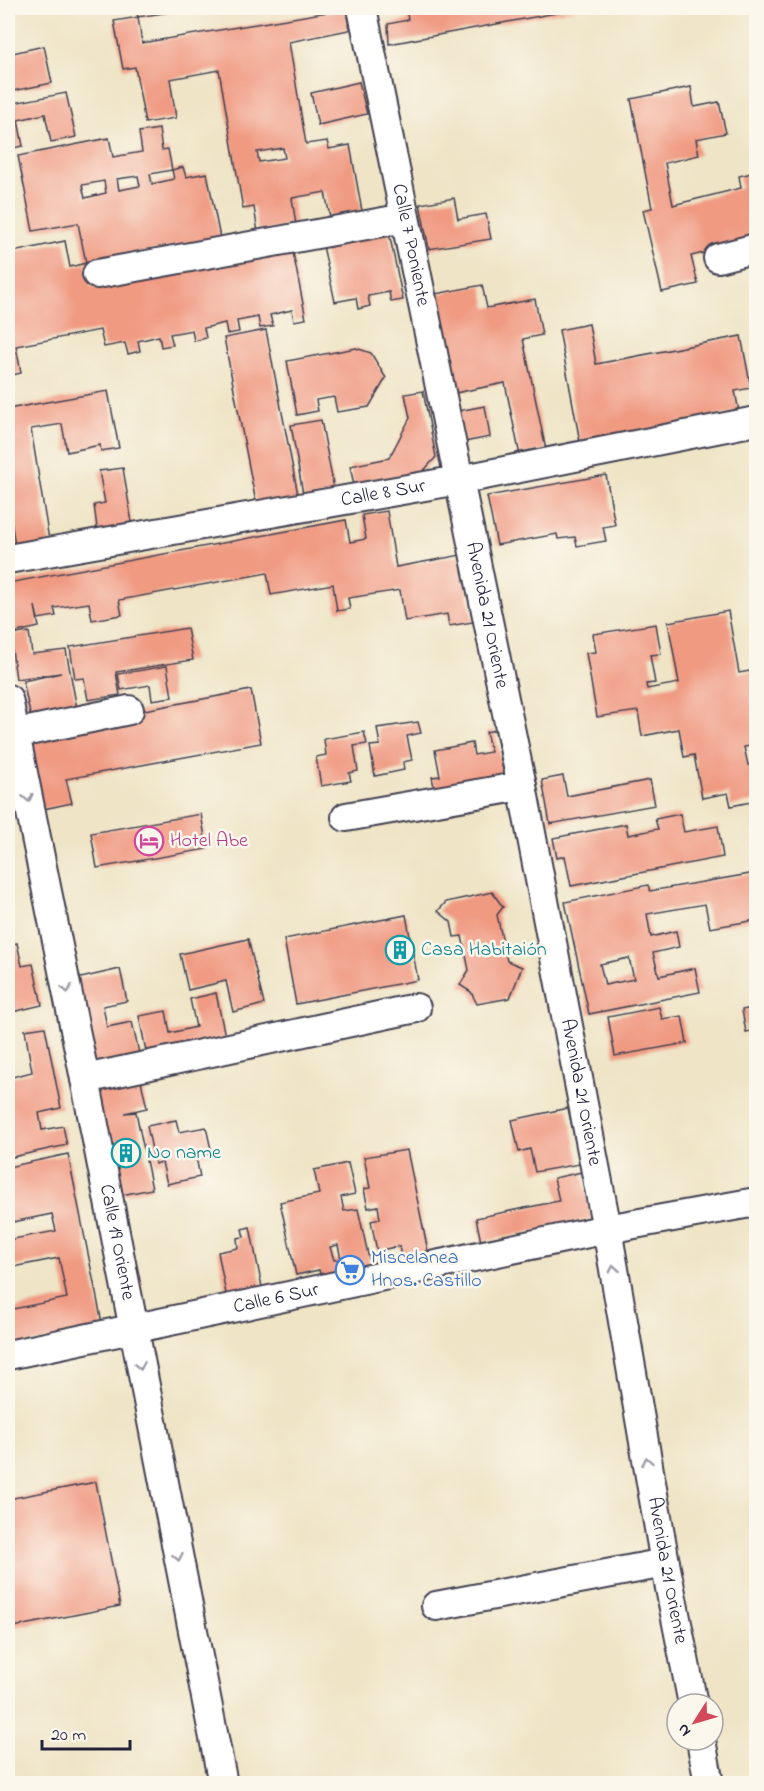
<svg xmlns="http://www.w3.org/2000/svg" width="764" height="1791" font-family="'Indie Flower',sans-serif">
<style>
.building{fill:#f09a82;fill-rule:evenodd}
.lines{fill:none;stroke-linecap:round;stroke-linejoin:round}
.street-casing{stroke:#413f50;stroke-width:32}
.street{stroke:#fff;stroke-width:28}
.oneway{stroke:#9c9ca7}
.labels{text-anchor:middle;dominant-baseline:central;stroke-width:5;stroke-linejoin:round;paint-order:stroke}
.street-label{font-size:20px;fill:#22223b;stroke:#fbf7ec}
.hotel-label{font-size:20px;fill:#b23c85;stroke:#fbf7ec;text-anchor:start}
.culture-label{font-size:20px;fill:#0d838f;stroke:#fbf7ec;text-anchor:start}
.shop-label{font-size:20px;fill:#366cbe;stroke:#fbf7ec;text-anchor:start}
</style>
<rect width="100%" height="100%" fill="#fbf7ec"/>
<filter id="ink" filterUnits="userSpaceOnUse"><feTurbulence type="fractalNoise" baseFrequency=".0167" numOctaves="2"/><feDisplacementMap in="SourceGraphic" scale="12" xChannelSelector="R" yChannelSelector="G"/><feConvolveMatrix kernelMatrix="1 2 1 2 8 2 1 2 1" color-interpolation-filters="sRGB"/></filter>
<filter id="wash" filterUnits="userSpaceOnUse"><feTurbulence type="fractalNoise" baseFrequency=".008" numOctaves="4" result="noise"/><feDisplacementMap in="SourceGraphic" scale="24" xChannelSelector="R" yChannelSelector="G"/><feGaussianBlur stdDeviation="1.35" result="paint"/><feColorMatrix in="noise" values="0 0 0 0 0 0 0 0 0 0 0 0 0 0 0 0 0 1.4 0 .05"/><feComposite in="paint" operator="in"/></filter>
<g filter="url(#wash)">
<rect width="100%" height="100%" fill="#efe4c6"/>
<g id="blocks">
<g class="building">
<path d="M135,8H188L189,9L138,17Z"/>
<path d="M406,8H434L436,15L447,13L446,8L577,9L389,44L388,24L408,20Z"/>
<path d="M346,9L349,30L289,42L306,144L327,141L329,149L350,145L362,211L330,217L325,192L292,198L296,225L258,232L254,207L243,209L219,70L170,79L176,118L145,123L135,67L123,69L114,21L138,17L142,43ZM283,148L285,158L259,162L257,152Z"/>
<path d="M44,46L52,83L8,92V54Z"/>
<path d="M359,82L367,114L318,125L311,93Z"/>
<path d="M691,87L694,107L719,102L726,133L696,139L699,155L665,163L673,205L741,188L739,176L756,172V231L751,232L753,241L691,256L698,284L662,292L643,210L652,208L631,99Z"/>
<path d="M66,93L76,137L51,142L45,114L18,120L23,146L8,149V104Z"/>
<path d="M159,129L162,150L168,149L172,170L150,174L152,184L174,179L172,170L183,167L186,177L207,173L220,238L86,263L91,287L292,247L306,319L294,321L292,310L270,315L273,326L260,328L258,317L237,321L239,332L227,334L225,323L204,328L206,338L194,341L192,330L170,334L173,345L161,347L159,336L138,341L140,351L128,354L125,343L104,347L100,330L16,346L21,373L8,376V253L65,241L70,267L86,263L78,223L33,231L18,156L109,138L113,157L142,152L139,132ZM138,176L140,186L119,190L117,179ZM104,181L106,193L85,198L82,185Z"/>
<path d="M454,198L458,219L486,214L491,239L429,249L420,204Z"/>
<path d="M388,228L403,300L391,302L389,292L368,296L370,306L358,309L356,298L335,302L322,241Z"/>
<path d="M482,285L487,308L535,299L542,335L523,339L546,450L520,456L505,383L455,393L435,294Z"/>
<path d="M589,324L596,364L741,336L751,388L735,391L739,412L580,442L559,330Z"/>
<path d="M266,330L299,500L257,508L224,338Z"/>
<path d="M356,348L371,353L386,378L369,407L337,412L334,397L316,400L318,411L297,415L287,361Z"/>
<path d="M108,391L119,448L101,451L100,445L67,452L62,424L31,429L50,546L16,551L8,502V409Z"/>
<path d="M423,391L436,457L418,477L355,490L350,466L389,458L410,418L405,394Z"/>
<path d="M485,406L490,437L464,442L458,411Z"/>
<path d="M321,420L335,494L304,500L291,425Z"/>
<path d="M123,468L133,529L98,535L94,505L105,503L99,471Z"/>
<path d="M606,475L615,525L603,527L606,541L577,546L575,537L558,539L557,534L497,545L487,496Z"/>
<path d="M387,511L396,567L461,555L473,622L449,626L447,614L405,621L400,590L348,598L350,609L337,611L333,584L271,595L267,573L119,600L122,615L92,620L89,603L54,608L56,616L38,619L35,606L39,627L8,634V583L346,520L350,542L366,539L362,515Z"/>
<path d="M728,611L739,673L756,670V745L744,747L748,765L756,764V801L731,806L728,793L702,798L694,755L684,757L679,729L642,736L638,711L597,717L586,653L596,652L593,634L656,624L661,654L650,655L655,683L646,684L647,689L679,683L668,622Z"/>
<path d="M187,628L193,660L116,672L120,695L88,700L84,678L75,679L70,647Z"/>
<path d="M29,632L32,654L66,650L78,714L32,723L23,681L61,673L16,679L10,635Z"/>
<path d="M167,666L172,697L152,700L150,685L121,690L118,674Z"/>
<path d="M251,690L261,743L66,779L72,803L39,810L25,740L97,719Z"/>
<path d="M418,722L421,733L407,736L412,760L403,762L404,770L375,776L370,746L380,745L377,728Z"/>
<path d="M495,730L505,780L435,792L432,777L440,776L435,750L472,743L474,755L491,752L486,732Z"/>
<path d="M364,732L367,744L354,746L358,771L349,773L351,781L321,786L316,757L326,755L324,739Z"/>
<path d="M563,776L567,796L650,780L655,805L550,824L542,780Z"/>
<path d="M201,814L207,849L97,868L91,833Z"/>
<path d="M680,814L684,832L718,826L723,857L571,886L565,856L557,858L553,838L626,824L628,835L658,829L655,819Z"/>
<path d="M756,873V920L710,928L705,904L647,914L651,937L676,931L679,947L653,953L659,976L695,968L700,992L589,1014L565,902L648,885L650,891ZM629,958L634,979L605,985L600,964Z"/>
<path d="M492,892L503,907L497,915L507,961L522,967L510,998L477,1004L471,992L460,985L469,970L462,936L454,937L451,922L438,911L446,902Z"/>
<path d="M406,915L418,980L296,1004L284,939Z"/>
<path d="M248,939L264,1004L233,1012L226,981L188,990L180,954Z"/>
<path d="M17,943L22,966L33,964L42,1005L8,1013V945Z"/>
<path d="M120,969L127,1001L103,1006L107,1027L132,1022L141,1062L92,1073L72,980Z"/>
<path d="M216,993L227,1046L148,1061L139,1016L166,1011L170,1033L196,1027L190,999Z"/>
<path d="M659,1007L662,1019L682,1016L687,1043L615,1056L608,1017Z"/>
<path d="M756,1007V1030L746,1032L742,1010Z"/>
<path d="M45,1027L61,1108L39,1113L42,1130L63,1126L67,1145L8,1158V1078L32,1072L25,1030Z"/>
<path d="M139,1072L147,1108L125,1113L136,1112L152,1189L116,1196L93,1081Z"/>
<path d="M568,1108L580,1164L535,1172L530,1149L519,1152L512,1120Z"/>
<path d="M176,1120L179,1132L206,1127L212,1154L196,1157L200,1177L167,1184L162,1162L155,1164L147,1126Z"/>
<path d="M407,1150L429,1256L402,1262L399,1246L377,1251L371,1221L380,1219L378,1206L368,1208L364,1189L370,1188L364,1157Z"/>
<path d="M68,1154L103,1328L8,1348V1310L67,1298L59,1258L8,1268V1240L56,1231L52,1214L8,1223V1167Z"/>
<path d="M348,1163L355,1194L341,1197L344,1211L358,1209L371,1268L321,1278L319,1270L296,1275L280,1202L319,1194L314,1170ZM338,1245L341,1259L334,1260L330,1247Z"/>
<path d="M582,1172L593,1219L481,1242L476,1218L559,1201L554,1178Z"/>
<path d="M250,1227L263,1292L227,1299L218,1252L238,1248L237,1238L244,1237L242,1229Z"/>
<path d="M96,1482L120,1606L8,1628V1499Z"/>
</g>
</g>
</g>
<g filter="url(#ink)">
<use href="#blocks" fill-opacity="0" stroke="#413f50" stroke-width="1.5"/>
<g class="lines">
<g class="street-casing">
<g id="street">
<path id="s1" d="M362,8L522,786L607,1229L665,1563L693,1704"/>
<path d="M718,258L756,248"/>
<path d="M97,274L405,218"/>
<path id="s2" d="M8,559L459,480L756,421"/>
<path id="s3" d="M8,699L85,1079L223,1784"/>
<path d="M14,734L129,710"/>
<path d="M346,817L522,786"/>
<path d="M85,1079L416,1008"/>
<path id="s4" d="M8,1355L607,1229L756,1202"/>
<path d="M436,1606L665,1563"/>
<path d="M701,1740L709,1784"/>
</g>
</g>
<use href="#street" class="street"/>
</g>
<defs><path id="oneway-chevron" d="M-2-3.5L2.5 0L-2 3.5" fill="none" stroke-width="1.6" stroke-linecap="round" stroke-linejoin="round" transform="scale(1.5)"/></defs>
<g class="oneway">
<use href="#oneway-chevron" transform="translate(28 798) rotate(78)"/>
<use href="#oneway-chevron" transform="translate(67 989) rotate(78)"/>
<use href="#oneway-chevron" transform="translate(614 1269) rotate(-100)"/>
<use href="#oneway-chevron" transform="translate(140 1366) rotate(79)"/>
<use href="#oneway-chevron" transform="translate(647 1461) rotate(-100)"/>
<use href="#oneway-chevron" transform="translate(178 1557) rotate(79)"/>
</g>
</g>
<defs>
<g id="hotel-ring" transform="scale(1.5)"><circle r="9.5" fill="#fbf7ec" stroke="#d1479c" stroke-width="1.5"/><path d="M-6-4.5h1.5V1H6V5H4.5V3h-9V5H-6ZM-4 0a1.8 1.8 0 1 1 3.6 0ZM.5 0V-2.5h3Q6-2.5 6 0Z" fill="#d1479c"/></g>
<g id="building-ring" transform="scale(1.5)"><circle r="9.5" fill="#fbf7ec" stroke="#0f9aa8" stroke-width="1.5"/><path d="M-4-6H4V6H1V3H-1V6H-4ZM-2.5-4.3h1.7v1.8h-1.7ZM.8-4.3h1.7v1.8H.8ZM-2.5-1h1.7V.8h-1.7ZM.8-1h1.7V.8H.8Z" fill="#0f9aa8"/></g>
<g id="supermarket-ring" transform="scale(1.5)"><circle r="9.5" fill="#fbf7ec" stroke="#3f7fe0" stroke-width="1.5"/><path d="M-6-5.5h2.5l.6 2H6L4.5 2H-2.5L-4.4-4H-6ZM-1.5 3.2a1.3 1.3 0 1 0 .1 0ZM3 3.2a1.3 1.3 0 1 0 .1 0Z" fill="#3f7fe0"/></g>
</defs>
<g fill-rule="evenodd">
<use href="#hotel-ring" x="149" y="841"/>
<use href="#building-ring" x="400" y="950"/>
<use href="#building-ring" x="126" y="1153"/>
<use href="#supermarket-ring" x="350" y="1270"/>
</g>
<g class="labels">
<g class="street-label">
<text stroke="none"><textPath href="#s1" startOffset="242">Calle 7 Poniente</textPath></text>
<text stroke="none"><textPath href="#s2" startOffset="381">Calle 8 Sur</textPath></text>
<text stroke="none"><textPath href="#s1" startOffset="620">Avenida 21 Oriente</textPath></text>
<text stroke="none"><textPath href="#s1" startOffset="1106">Avenida 21 Oriente</textPath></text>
<text stroke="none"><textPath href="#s3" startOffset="554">Calle 19 Oriente</textPath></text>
<text stroke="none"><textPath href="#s4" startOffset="274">Calle 6 Sur</textPath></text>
<text stroke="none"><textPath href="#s1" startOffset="1592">Avenida 21 Oriente</textPath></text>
</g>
<g class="hotel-label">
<text x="170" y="841">Hotel Abe</text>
</g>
<g class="culture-label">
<text x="421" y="950">Casa Habitaión</text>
<text x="147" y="1153">No name</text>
</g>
<g class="shop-label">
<text x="371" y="1258">Miscelanea<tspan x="371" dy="23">Hnos. Castillo</tspan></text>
</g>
</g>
<rect width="764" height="1791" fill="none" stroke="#fbf7ec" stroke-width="30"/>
<g transform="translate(695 1722) rotate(233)"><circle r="28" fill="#fbf7ec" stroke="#a4a2a5" stroke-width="1.5"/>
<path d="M0-4.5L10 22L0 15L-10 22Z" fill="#d1495b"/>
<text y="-9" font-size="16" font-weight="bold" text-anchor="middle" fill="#22223b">N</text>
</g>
<path d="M42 1740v9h88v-9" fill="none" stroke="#22223b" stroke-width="3"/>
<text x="51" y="1740" font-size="18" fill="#22223b" stroke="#fbf7ec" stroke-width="4.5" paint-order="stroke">20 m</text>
</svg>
